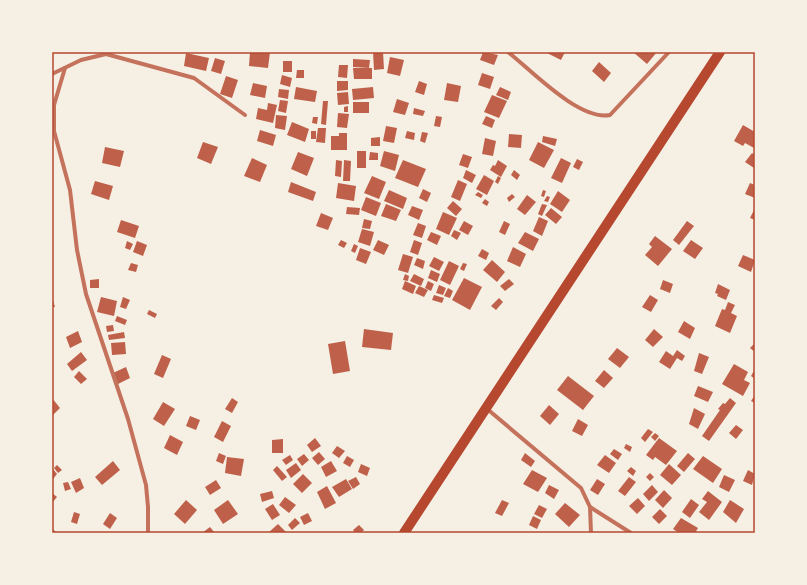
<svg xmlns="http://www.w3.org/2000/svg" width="807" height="585" font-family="'Zilla Slab',serif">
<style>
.building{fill:#bf614a}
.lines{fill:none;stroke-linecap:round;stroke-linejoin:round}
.minor{stroke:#c5725c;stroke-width:4}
.primary{stroke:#b5482f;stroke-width:10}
.neatline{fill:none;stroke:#b5482f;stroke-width:1.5}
</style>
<rect width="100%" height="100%" fill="#f6efe4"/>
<g class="building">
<path d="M250,52H270L268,68L249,66Z"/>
<path d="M373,52H383L384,69L374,70Z"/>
<path d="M483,52L498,55L494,65L480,60Z"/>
<path d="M545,52H565L561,60Z"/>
<path d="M633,52H657L647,64Z"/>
<path d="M186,53L209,58L206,71L184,66Z"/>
<path d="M390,57L404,60L400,76L387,73Z"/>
<path d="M215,58L225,61L221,74L211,71Z"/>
<path d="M353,59L370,60L369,68L353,67Z"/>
<rect x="283" y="61" width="9" height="11"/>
<path d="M599,62L611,73L604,82L592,71Z"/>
<path d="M339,65H348L347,78L338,77Z"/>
<path d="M353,68H372V79H354Z"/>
<path d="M297,70H304V78H296Z"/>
<path d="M482,73L494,77L490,89L478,85Z"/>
<path d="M282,75L292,78L290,87L280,84Z"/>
<path d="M226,76L238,80L232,98L220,94Z"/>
<path d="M337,81H348V90L337,91Z"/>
<path d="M419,81L427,84L424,95L415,92Z"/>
<path d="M253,83L267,86L265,98L250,95Z"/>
<path d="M447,83L461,86L458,102L444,100Z"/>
<path d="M296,87L317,91L315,102L294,99Z"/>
<path d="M373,87L374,98L353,100L352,89Z"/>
<path d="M500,87L511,92L508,100L496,95Z"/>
<path d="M279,89L289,90L288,99L278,97Z"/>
<path d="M348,92L349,104L338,105L337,93Z"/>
<path d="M492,95L507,101L499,118L484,112Z"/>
<path d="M397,99L409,103L405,115L393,112Z"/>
<path d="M280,100L288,101L286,113L278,111Z"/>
<path d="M323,101H328L326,125L321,124Z"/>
<rect x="353" y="102" width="16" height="11"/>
<path d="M268,103L277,105L273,123L256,119L258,108L267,110Z"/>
<path d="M348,106V112H344V107Z"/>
<path d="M414,108L425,111L423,116L413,114Z"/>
<path d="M338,113L349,114L347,128L337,127Z"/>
<path d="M276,115L287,116L285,130L275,128Z"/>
<path d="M436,116L442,117L440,127L434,126Z"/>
<path d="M486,116L495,120L492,128L482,124Z"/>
<path d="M313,117H318L317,124L312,123Z"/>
<path d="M292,122L309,129L305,142L287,135Z"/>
<path d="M743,125L755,132L754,148L745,143L743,146L734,141Z"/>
<path d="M386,126L397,128L394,143L383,141Z"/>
<path d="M318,128H326L325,143L316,142Z"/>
<path d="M260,130L276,135L273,146L257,141Z"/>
<rect x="311" y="131" width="5" height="8"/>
<path d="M407,131L415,133L414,140L405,138Z"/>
<path d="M422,132L428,133L425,143L420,141Z"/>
<path d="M339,133H347V150H331V136H339Z"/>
<path d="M509,134L522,135L521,148L508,147Z"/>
<path d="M543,136L557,139L555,146L542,142Z"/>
<path d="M380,137V146H371V138Z"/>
<path d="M485,138L496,141L493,156L482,154Z"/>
<path d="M203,142L218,147L211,164L197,158Z"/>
<path d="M538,142L554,150L544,168L529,160Z"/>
<path d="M105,147L124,151L120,167L102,163Z"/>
<rect x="357" y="151" width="9" height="17"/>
<path d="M384,151L399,155L395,171L380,166Z"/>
<path d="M298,152L314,158L307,176L291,169Z"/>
<path d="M370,152L378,153V160H369Z"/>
<path d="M752,153L755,155L754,168L745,162Z"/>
<path d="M463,154L472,157L468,168L459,165Z"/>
<path d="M252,158L267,165L260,182L244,176Z"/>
<path d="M561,158L571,163L562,183L551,178Z"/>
<path d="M577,159L583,162L579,170L573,167Z"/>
<path d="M336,160L342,161L341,177L335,176Z"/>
<path d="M344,160L351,161L350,181H343Z"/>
<path d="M403,160L426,169L418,187L395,178Z"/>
<path d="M498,160L507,166L501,177L490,170L493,165L495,166Z"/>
<path d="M466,170L476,175L472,183L463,178Z"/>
<path d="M514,170L520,175L517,180L511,175Z"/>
<path d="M484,175L494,181L487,195L476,189Z"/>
<path d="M372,176L386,182L379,199L364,193Z"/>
<path d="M498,176L501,178L498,184L495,182Z"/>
<path d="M458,180L467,184L460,201L451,197Z"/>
<path d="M95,181L113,186L109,200L91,194Z"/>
<path d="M291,182L316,192L313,201L288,192Z"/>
<path d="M338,183L356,186L354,201L336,198Z"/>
<path d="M750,183L755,185V198L745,194Z"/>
<path d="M423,189L431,193L427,202L419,198Z"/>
<path d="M389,190L407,198L403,209L384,201Z"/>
<path d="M543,190L546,191L544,197L541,196Z"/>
<path d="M558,191L570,200L562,212L550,204Z"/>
<path d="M478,192L483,195L481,198L475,195Z"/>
<path d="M512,194L515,197L509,202L507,198Z"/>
<path d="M527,195L536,202L525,215L517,209Z"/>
<path d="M547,196L550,197L548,202L544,201Z"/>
<path d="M366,197L381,203L376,216L361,210Z"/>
<path d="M485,199L489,202L487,206L482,203Z"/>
<path d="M453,201L462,209L456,216L447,208Z"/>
<path d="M386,204L401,210L396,221L381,216Z"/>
<path d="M542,204L547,205L542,216L538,214Z"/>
<path d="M412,206L423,210L419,220L408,215Z"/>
<path d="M347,207L360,208L359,215L346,214Z"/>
<path d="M551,208L562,217L556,224L545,215Z"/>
<path d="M754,210H755V220L750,218Z"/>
<path d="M443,212L457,218L449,235L436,229Z"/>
<path d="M321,213L333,218L328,230L316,226Z"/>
<path d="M539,217L548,221L542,236L533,231Z"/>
<path d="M364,219L372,221L370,229L362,228Z"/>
<path d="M121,220L139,226L135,238L117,232Z"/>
<path d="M464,221L473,226L468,235L459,230Z"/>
<path d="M504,221L510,224L505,235L499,232Z"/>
<path d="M687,221L694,226L679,245L673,240Z"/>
<path d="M418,223L426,226L422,238L413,235Z"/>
<path d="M362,229L374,232L370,246L358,242Z"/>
<path d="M454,230L461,233L457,240L451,236Z"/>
<path d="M431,232L441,236L437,245L427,240Z"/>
<path d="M525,232L539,239L533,251L518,243Z"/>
<path d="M655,236L672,249L658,266L645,255L652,247L649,244Z"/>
<path d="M341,240L347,243L344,248L338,245Z"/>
<path d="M378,240L389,245L384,255L373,250Z"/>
<path d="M414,240L422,243L418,255L410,252Z"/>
<path d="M691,240L703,248L695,259L683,251Z"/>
<path d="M127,241L133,244L130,250L125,248Z"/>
<path d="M137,241L147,245L143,256L133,252Z"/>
<path d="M354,244L358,246L355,253L351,251Z"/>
<path d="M513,247L526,254L520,267L507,261Z"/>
<path d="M360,248L371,252L366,264L356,260Z"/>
<path d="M482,249L489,253L486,260L478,256Z"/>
<path d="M403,254L413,257L408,273L398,270Z"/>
<path d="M743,255L755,260L751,272L738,266Z"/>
<path d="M434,257L444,262L439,271L429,266Z"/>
<path d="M417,258L425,261L423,269L414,265Z"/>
<path d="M492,260L505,272L497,282L483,270Z"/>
<path d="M449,261L459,266L450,285L440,280Z"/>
<path d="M131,263L138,265L136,272L128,270Z"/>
<path d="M463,263L467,264L464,271L460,269Z"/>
<path d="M431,270L440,274L437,282L428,278Z"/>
<path d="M405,274L409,276L408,281L403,280Z"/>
<path d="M414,274L424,279L421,286L410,281Z"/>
<path d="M464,278L482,287L470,310L452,300Z"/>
<path d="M99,279V288H90V280Z"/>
<path d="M509,279L514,284L505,291L500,286Z"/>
<path d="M663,280L673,284L670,293L660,289Z"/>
<path d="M405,281L416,286L413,294L402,289Z"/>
<path d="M428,281L434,284L431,291L425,288Z"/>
<path d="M718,284L730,290L726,300L717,296L718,294L715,293Z"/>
<path d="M439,285L446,288L443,295L436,293Z"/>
<path d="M419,286L428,290L424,297L415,293Z"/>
<path d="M448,288L453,291L450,298L444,296Z"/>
<path d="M434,295L444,298L442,303L432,300Z"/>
<path d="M650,295L658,300L651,312L642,307Z"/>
<path d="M52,297L55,307H52Z"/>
<path d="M101,297L117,301L114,316L97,312Z"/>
<path d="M123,297L130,300L126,309L120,307Z"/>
<path d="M499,298L503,302L496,310L491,306Z"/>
<path d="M728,302L735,305L731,313L737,316L730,333L715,326L722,309L725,310Z"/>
<path d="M149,310L157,314L155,318L147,314Z"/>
<path d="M117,316L127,320L125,325L115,321Z"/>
<path d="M684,321L695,328L690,339L678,332Z"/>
<path d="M113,325L114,331L107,332L106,326Z"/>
<path d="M364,329L393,333L391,350L362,347Z"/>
<path d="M654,329L663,337L653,347L645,340Z"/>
<path d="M78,331L82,342L70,348L66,337Z"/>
<path d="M124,332L125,338L109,340L108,335Z"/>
<path d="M345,341L350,371L333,374L328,344Z"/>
<path d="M125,342L126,354L112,355L111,343Z"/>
<path d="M755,343V352L750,348Z"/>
<path d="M617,348L629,357L620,368L608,359Z"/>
<path d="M677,350L685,356L682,361L677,358L670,369L659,362L666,351L673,356Z"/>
<path d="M81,352L87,360L72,371L67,364Z"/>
<path d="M699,353L709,357L702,374L694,371Z"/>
<path d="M162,355L171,359L163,378L154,374Z"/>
<path d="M734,364L748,372L744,380L750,383L743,396L722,384Z"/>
<path d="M126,367L130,378L118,384L113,373Z"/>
<path d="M755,369V379L751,376Z"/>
<path d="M604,370L613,378L604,388L595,381Z"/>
<path d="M79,371L87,379L81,384L74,377Z"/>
<path d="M568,376L594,396L583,410L557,390Z"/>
<path d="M698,386L713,392L708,402L694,396Z"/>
<path d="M755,395V403L751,401Z"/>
<path d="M52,398L60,408L52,416Z"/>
<path d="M232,398L238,402L232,413L225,409Z"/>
<path d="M730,398L736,403L709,441L702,436L720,410L718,409L723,403L725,404Z"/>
<path d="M163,402L175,409L164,426L153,419Z"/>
<path d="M549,405L559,414L550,425L540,416Z"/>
<path d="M694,408L705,414L698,429L689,424Z"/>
<path d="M190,416L200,420L196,430L186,426Z"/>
<path d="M578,419L588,425L582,436L572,431Z"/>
<path d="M222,421L231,426L223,442L214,437Z"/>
<path d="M736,425L743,430L736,439L729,433Z"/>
<path d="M648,429L653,432L645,442L641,438Z"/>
<path d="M655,433L659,436L655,441L651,437Z"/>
<path d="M170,435L183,442L177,455L164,448Z"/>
<path d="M315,438L321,446L312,452L307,445Z"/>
<path d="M659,438L677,451L666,465L655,457L653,460L646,455Z"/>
<path d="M283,439V453H272V440Z"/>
<path d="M626,444L632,447L630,452L624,448Z"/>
<path d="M337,446L345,451L339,458L332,453Z"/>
<path d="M614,449L622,454L618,460L610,454Z"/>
<path d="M319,452L325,459L318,465L312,458Z"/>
<path d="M219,453L226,456L223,464L216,461Z"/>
<path d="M525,453L535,461L531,467L521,460Z"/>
<path d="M688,453L695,459L684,472L677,466Z"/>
<path d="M304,454L309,460L302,466L297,459Z"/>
<path d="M290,455L293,460L286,465L282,460Z"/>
<path d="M605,455L616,463L609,473L597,465Z"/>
<path d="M347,456L354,460L350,467L343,463Z"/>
<path d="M703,456L722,469L713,483L693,469Z"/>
<path d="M227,457L244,459L241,476L225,473Z"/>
<path d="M113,461L120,470L102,485L95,477Z"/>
<path d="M331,461L337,471L326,477L321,467Z"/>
<path d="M296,463L301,470L291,478L286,470Z"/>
<path d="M361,464L370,468L367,476L358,472Z"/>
<path d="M669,464L681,475L672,485L660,475Z"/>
<path d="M57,465L62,470L58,473L54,468Z"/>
<path d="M277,466L287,477L282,481L273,470Z"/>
<path d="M631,467L636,471L633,476L627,471Z"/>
<path d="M53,469L57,474L53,479L52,478Z"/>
<path d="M532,470L547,478L538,492L523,484Z"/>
<path d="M748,470L755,474L752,485L743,481Z"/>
<path d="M650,473L654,477L650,481L646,477Z"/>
<path d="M303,474L312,483L302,493L293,484Z"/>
<path d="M724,475L735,480L729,492L719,487Z"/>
<path d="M356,477L360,484L353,489L348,481Z"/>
<path d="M629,477L636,482L625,496L618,491Z"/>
<path d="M80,478L84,488L76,493L71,482Z"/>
<path d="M346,479L352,489L339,497L332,487Z"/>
<path d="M597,479L605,484L598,495L590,490Z"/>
<path d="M216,480L221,488L210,495L205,487Z"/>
<path d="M68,482L71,489L65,491L63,483Z"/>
<path d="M549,485L559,490L554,499L545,493Z"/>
<path d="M652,485L658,492L649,501L643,494Z"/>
<path d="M327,486L336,503L325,509L317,492Z"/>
<path d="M664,490L672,498L663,508L655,500Z"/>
<path d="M272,491L274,498L262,502L260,494Z"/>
<path d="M708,491L722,502L709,520L699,512L707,502L702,499Z"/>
<path d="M52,493L57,497L52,503Z"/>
<path d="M285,497L296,505L289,513L279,505Z"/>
<path d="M638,498L645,506L637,514L629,506Z"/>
<path d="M691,499L699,505L690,518L682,512Z"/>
<path d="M186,500L197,510L185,524L174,514Z"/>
<path d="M228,500L238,514L223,524L214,510Z"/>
<path d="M502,500L509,503L502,516L495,513Z"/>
<path d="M730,500L744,509L736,523L723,512Z"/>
<path d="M565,503L580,515L569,527L555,514Z"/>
<path d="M273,504L280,515L272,520L265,509Z"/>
<path d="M539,505L547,509L542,518L534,514Z"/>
<path d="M660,509L667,516L659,524L652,517Z"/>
<path d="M74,512L80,514L77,524L71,522Z"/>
<path d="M110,513L117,518L110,529L103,524Z"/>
<path d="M308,513L312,521L304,525L300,517Z"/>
<path d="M533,516L541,520L537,529L529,525Z"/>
<path d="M295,518L300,523L292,530L288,525Z"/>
<path d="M681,518L698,528L695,533H679L673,529Z"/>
<path d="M278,524L287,533H268Z"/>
<path d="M359,525L364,530L361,533H355L353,530Z"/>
<path d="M210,527L215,533H202Z"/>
</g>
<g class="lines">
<g class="minor">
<path d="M508,52C531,70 579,121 610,115L669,52"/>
<path d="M65,68L54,105V131L70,190L77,250L86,294L128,419L146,485L148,507V533"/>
<path d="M52,74L81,60L106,54L194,78L245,115"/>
<path d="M486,408L581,488L590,507L591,533"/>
<path d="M590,507L631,533"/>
<path d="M52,531L54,533"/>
</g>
<path class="primary" d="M404,533L720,52"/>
</g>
<rect width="807" height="585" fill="none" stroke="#f6efe4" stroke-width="106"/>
<rect x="53" y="53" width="701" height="479" class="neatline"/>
</svg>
